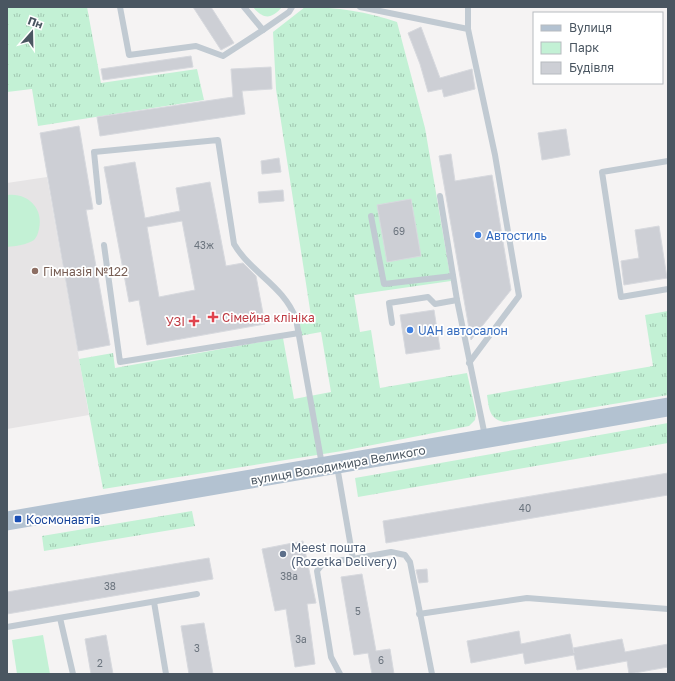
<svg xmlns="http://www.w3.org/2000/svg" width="675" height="681" font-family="'Golos Text',sans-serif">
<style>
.education{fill:#e6e4e5}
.grass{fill:url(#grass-tufts)}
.park{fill:#c3f1d5}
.building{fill:#cdcfd5;stroke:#d7d9de;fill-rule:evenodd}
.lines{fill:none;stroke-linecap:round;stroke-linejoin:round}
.service{stroke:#c1cad2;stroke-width:6}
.primary{stroke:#b3c2d1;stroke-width:19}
.shop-dot{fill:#3f7fe0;stroke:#fff;stroke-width:1.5}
.education-dot{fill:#8d6e63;stroke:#fff;stroke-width:1.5}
.health-dot{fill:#e0444e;stroke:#fff;stroke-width:1.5}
.transit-dot{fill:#1a4fb4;stroke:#fff;stroke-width:1.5}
.service-dot{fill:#5c6f8a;stroke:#fff;stroke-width:1.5}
.labels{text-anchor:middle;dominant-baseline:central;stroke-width:3.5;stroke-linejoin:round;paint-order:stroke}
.number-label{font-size:10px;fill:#6b747e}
.shop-label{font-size:12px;fill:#366cbe;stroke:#fff;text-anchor:start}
.education-label{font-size:12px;fill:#785e54;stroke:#fff;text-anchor:start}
.health-label{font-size:12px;fill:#be3a42;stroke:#fff;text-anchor:start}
.street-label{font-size:12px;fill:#4a5661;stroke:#fff}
.transit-label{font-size:12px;fill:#164399;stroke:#fff;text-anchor:start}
.service-label{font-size:12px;fill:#4e5e75;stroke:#fff;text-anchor:start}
</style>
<defs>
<pattern id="grass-tufts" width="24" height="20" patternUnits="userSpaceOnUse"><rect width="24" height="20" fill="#c3f1d5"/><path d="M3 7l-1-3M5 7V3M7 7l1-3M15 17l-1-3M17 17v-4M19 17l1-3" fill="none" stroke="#a0c6b0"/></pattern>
</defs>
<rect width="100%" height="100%" fill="#f5f3f3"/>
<path class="education" d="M47,177L89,415L7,429V183Z"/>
<g class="grass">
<path d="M7,7H87L101,83L197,69L204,100L38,126L32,89L7,92Z"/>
<path d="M253,7H282C271,20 263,19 253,7Z"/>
<path d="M305,7C336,7 368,12 397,22L425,128L451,281L354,295L360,332L371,330L380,388L467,373L476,413L475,420L469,426L342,451L103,489L79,359L113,353L115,368L283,338L294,399L331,392L321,332L299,336L296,319L311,316L276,89L273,32Z"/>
<path d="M668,311V395L504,422C489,419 489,408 487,395L653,366L645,315Z"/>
<path d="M668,423V443L358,497L355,478Z"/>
<path d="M192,511L195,526L44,551L42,536Z"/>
</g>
<g class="park">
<path d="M7,195C27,192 44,208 39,229C38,233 37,237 34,240C26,245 16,246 7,247Z"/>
<path d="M43,635L50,674H17L12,640Z"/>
</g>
<g class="building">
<path d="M193,7H211L234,43L221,50Z"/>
<path d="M421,27L440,78L472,69L475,89L444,97L442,89L428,92L420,64L408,33Z"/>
<path d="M191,56L193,67L103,80L101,69Z"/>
<path d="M271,67L272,89L242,91L245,114L100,136L97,117L233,97L231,69Z"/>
<path d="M79,126L93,209L86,210L110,345L78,351L40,133Z"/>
<path d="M566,129L570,155L542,160L538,133Z"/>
<path d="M451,154L455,181L492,175L511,290L471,340L439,156Z"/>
<path d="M279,158L281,172L262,174L261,161Z"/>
<path d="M135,162L145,218L180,211L176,188L210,182L226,266L243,263L256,276L265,324L147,345L139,300L129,302L104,167ZM182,221L195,290L159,297L147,227Z"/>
<path d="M283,190L284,201L259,203L258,192Z"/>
<path d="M411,199L421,256L387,262L377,205Z"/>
<path d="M659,226L667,278L624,285L621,261L639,258L635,230Z"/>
<path d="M434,310L440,349L406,354L400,315Z"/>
<path d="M668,473V495L386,543L383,521Z"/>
<path d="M303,541L316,603L307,604L315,664L295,667L286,609L275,611L262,549Z"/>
<path d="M209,558L213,579L7,614V592Z"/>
<path d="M427,569L428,582L419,583L416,570Z"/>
<path d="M362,574L376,651L390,649L394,674H372L368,653L354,655L341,577Z"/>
<path d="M204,623L213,674H189L181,626Z"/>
<path d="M519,631L521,644L570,634L574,653L573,648L622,639L625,652L668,644V667L629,674L627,661L577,670L574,655L525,664L523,653L471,663L467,641Z"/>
<path d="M106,635L113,674H91L85,639Z"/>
</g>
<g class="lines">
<g class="service">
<path d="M120,7L129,55L196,46L223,56L263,30"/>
<path d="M244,7L263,30L289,12L292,7"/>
<path d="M360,7L468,29L495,155L519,296L469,363"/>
<path d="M468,29V7"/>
<path d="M668,161L602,172L621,297L668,289"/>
<path d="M440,196L457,300L485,436"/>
<path d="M99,202L94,152L218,140L234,244C251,273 284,286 296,319L322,465"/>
<path d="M371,216L384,284L453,276"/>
<path d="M104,245L120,362L299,333"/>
<path d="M392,323L389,303L428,297L435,304L457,300"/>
<path d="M337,466L353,559L391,552L405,555L410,562L432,674"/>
<path d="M154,602L166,674"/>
<path d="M419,614L527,598L668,609"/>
<path d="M60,618L73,674"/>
<path d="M7,627L197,594"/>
<path d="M340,674L331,657L317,571L324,562L353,559"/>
</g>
<path class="primary" d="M7,521L668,407"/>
</g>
<g class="shop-dot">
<circle cx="478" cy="235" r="4"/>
<circle cx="410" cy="330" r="4"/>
</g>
<circle class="education-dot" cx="35" cy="271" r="4"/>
<g class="health-dot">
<path d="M211 311h4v4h4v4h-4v4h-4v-4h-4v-4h4z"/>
<path d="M192 315h4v4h4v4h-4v4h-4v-4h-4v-4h4z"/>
</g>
<rect class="transit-dot" x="14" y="515" width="8" height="8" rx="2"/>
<circle class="service-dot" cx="283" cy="554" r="4"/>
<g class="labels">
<g class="number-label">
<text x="399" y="231">69</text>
<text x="204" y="245">43ж</text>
<text x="525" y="508">40</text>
<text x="289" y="576">38а</text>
<text x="110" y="586">38</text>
<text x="358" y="611">5</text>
<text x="301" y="639">3а</text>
<text x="197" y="648">3</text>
<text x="381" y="660">6</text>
<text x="100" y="663">2</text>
</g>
<g class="shop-label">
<text x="486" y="235">Автостиль</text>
<text x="418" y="330">UAH автосалон</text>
</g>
<g class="education-label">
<text x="43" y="271">Гімназія №122</text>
</g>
<g class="health-label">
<text x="222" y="317">Сімейна клініка</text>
<text x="185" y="321" text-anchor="end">УЗІ</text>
</g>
<g class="street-label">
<text transform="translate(338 465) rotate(-10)">вулиця Володимира Великого</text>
</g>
<g class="transit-label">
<text x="26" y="519">Космонавтів</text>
</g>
<g class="service-label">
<text x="291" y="547">Meest пошта<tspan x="291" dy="14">(Rozetka Delivery)</tspan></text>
</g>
</g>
<rect width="675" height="681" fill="none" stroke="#4a5661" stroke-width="16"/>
<rect x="533" y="12" width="130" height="72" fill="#ffffff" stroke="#b7bbc0"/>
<rect x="541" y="25" width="20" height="6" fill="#b3c2d1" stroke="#b7bbc0"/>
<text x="569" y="32" font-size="12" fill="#4a5661">Вулиця</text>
<rect x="541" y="42" width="20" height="12" fill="#c3f1d5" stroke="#b7bbc0"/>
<text x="569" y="52" font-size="12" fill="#4a5661">Парк</text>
<rect x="541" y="62" width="20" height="12" fill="#cdcfd5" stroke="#b7bbc0"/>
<text x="569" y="72" font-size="12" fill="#4a5661">Будівля</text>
<g transform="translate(32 32) rotate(20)" stroke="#ffffff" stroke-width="3" paint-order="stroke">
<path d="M0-3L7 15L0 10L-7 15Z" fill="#4a5661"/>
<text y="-6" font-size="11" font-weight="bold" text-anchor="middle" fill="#4a5661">Пн</text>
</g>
</svg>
